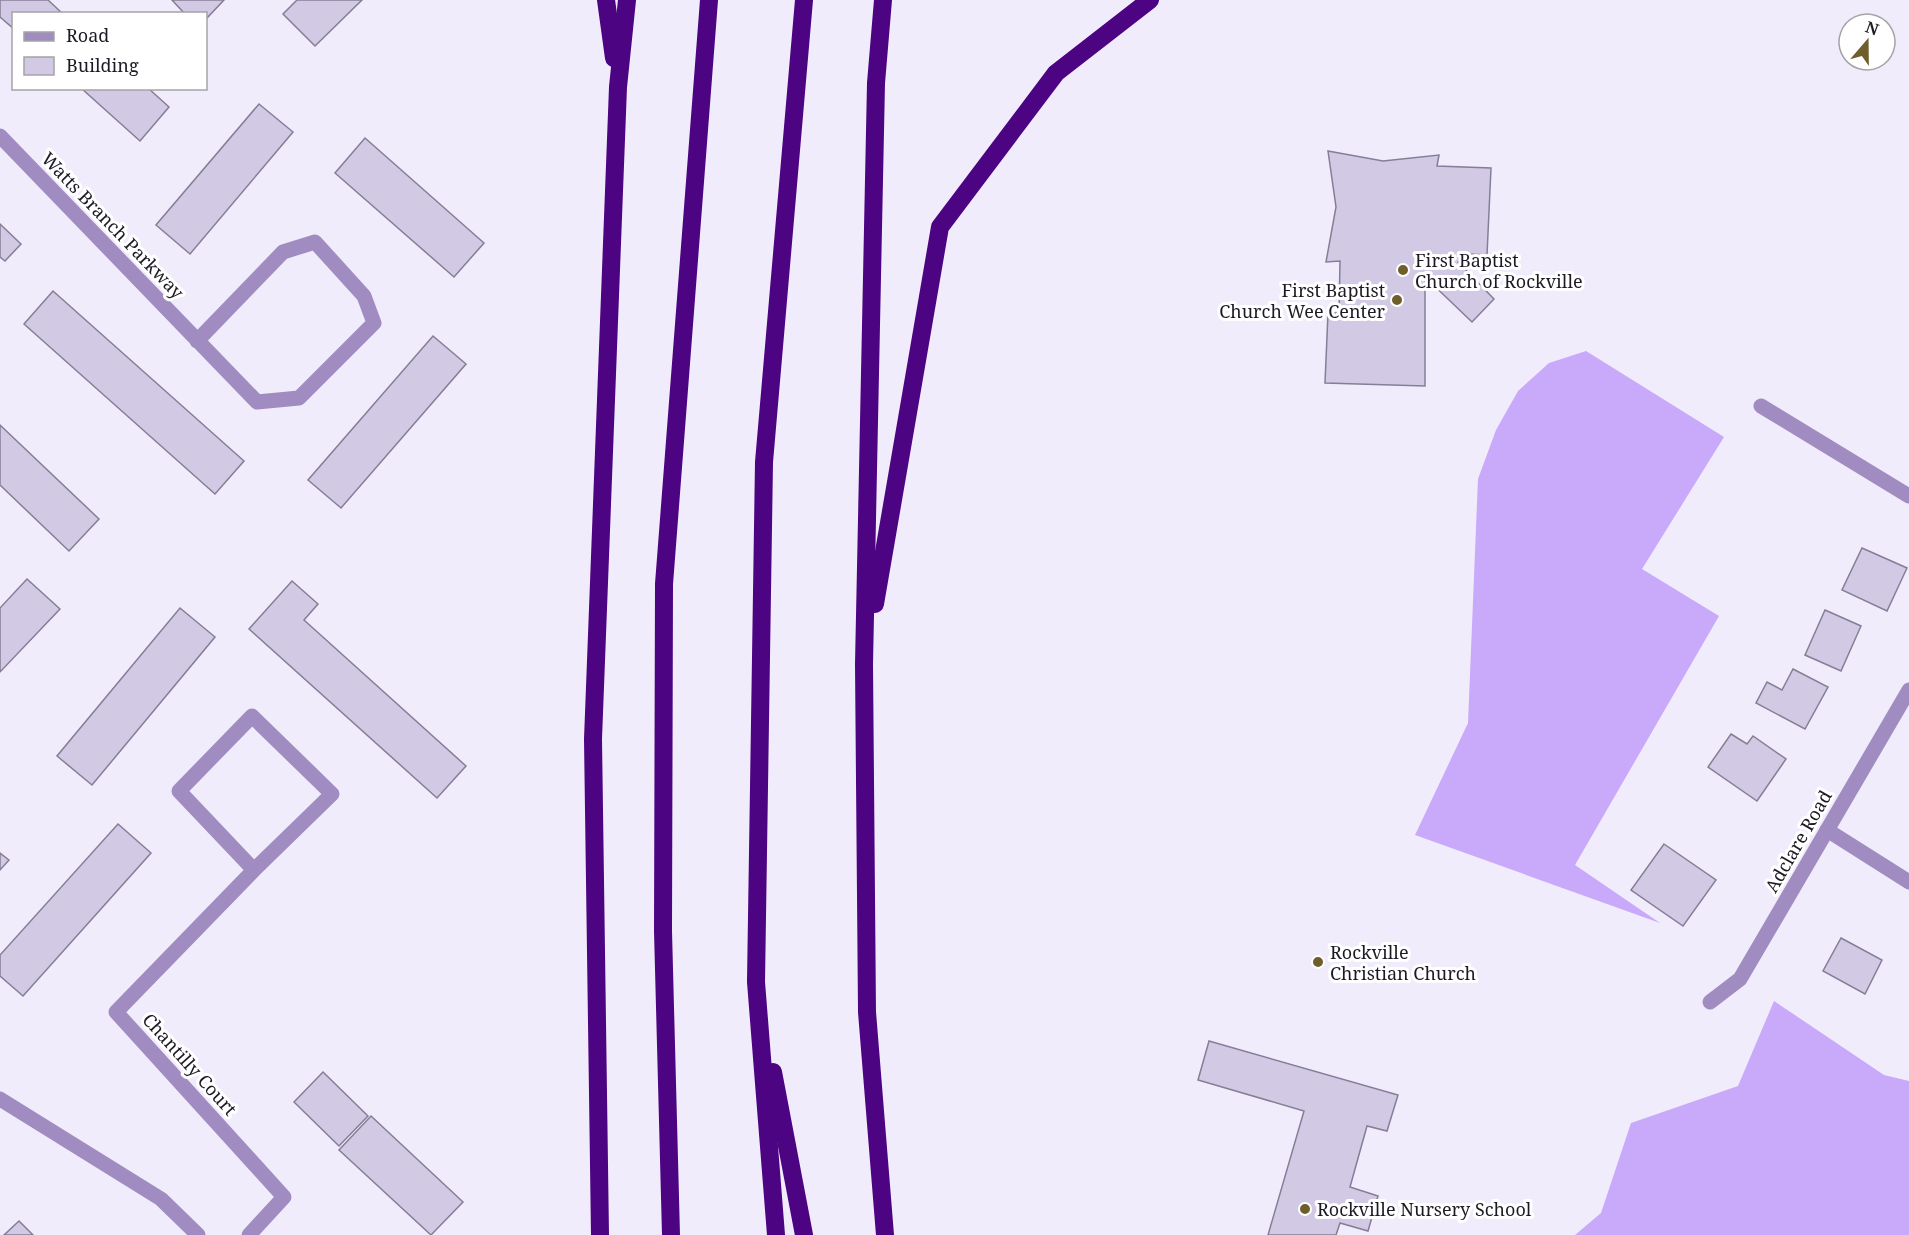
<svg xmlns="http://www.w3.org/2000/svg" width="1909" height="1235" font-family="'Noto Serif',serif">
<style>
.forest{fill:#c9a9fa}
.building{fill:#d2c9e4;stroke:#867d96;stroke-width:1.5}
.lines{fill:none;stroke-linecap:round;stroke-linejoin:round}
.minor{stroke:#a08cc1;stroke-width:15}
.highway{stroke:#4c0482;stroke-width:18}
.poi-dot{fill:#6e5e2b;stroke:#fff;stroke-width:2}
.labels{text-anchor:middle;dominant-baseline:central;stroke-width:6;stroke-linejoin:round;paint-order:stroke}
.street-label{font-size:18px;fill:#1d1a23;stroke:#fff}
.poi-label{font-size:18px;fill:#1d1a23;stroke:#fff;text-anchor:start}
</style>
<rect width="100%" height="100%" fill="#f1ecfc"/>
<g class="forest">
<path d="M1586,351L1724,437L1642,569L1719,616L1575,865L1660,923L1415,835L1468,723L1478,479L1496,430L1518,391L1549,363Z"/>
<path d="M1774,1001L1884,1075L1909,1081V1235H1575L1601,1213L1631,1123L1738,1086Z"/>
</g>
<g class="building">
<path d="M0,0H48L63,14H14V29L0,17Z"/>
<path d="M172,0H224L206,19V14H185Z"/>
<path d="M297,0H362L315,46L283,14Z"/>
<path d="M81,88H148L169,107L140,141Z"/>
<path d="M259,104L293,132L190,254L156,225Z"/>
<path d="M365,138L484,243L454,277L335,173Z"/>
<path d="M1328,151L1383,161L1439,155L1437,166L1491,168L1487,255L1468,254L1458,262L1494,299L1472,322L1425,277V386L1325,383L1328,313H1339L1340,261L1326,262L1336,207Z"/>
<path d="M0,224L21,244L5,261L0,257Z"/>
<path d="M53,291L244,461L215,494L24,324Z"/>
<path d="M433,336L466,364L341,508L308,480Z"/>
<path d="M0,425L99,519L69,551L0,485Z"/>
<path d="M1862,548L1907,568L1887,611L1842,590Z"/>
<path d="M27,579L60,609L0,672V608Z"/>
<path d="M292,581L318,604L304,620L466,766L437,798L249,629Z"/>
<path d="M180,608L215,637L92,785L57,756Z"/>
<path d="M1825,610L1861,626L1841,671L1805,655Z"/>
<path d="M1793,669L1828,687L1805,729L1756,703L1767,682L1782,690Z"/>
<path d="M1731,734L1747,744L1753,736L1786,759L1757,801L1708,767Z"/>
<path d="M118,824L151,853L23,996L0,976V955Z"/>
<path d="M1664,844L1716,880L1683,926L1631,890Z"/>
<path d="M0,853L9,860L0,870Z"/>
<path d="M1841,938L1882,960L1865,994L1823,971Z"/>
<path d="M1209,1041L1398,1095L1387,1131L1367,1126L1350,1187L1378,1196L1368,1231L1340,1223L1336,1235H1268L1304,1111L1198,1080Z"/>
<path d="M323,1072L368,1116L339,1146L294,1102Z"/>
<path d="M371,1116L463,1202L431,1235L339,1150Z"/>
<path d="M19,1221L33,1235H4Z"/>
</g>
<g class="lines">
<g class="minor">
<path d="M0,136L257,402L299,398L374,323L364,296L315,242L283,252L197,341"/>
<path d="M1761,406L1909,496"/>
<path d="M1827,830L1909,882"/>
<path d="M1710,1002L1740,979L1909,690"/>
<path d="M0,1099L161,1199L198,1235"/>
<path d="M249,1235L284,1197L116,1012L254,870L332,794L252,716L179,791L254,870"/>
</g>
<g class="highway">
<path d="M606,0L614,58"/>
<path d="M883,0L876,83L864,664L867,1012L885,1235"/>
<path d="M875,604L940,227L1056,73L1150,0"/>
<path d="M773,1072L804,1235"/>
<path d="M600,1235L593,739L618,87L627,0"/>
<path d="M671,1235L663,931L664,584L709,0"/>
<path d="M776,1235L756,982L764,462L804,0"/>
</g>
</g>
<g class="poi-dot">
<circle cx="1403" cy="270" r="6"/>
<circle cx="1397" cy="300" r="6"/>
<circle cx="1318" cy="962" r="6"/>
<circle cx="1305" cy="1209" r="6"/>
</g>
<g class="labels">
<g class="street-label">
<text transform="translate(113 225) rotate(46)">Watts Branch Parkway</text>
<text transform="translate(1798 841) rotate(-60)">Adclare Road</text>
<text transform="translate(190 1064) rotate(48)">Chantilly Court</text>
</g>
<g class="poi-label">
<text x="1415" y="260">First Baptist<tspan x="1415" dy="21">Church of Rockville</tspan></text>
<text x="1385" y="290" text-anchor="end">First Baptist<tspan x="1385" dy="21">Church Wee Center</tspan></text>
<text x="1330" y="952">Rockville<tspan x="1330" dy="21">Christian Church</tspan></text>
<text x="1317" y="1209">Rockville Nursery School</text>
</g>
</g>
<rect x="12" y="12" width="195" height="78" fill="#ffffff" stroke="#a5a3a7" stroke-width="1.5"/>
<rect x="24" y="32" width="30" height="9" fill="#a08cc1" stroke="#a5a3a7" stroke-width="1.5"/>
<text x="66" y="42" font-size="18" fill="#1d1a23">Road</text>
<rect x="24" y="57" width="30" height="18" fill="#d2c9e4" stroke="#a5a3a7" stroke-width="1.5"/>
<text x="66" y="72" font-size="18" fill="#1d1a23">Building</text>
<g transform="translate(1867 42) rotate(20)"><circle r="28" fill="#ffffff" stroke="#a5a3a7" stroke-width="1.5"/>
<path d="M0-4.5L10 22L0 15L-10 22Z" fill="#6e5e2b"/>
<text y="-9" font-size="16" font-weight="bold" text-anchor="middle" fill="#1d1a23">N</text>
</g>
</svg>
